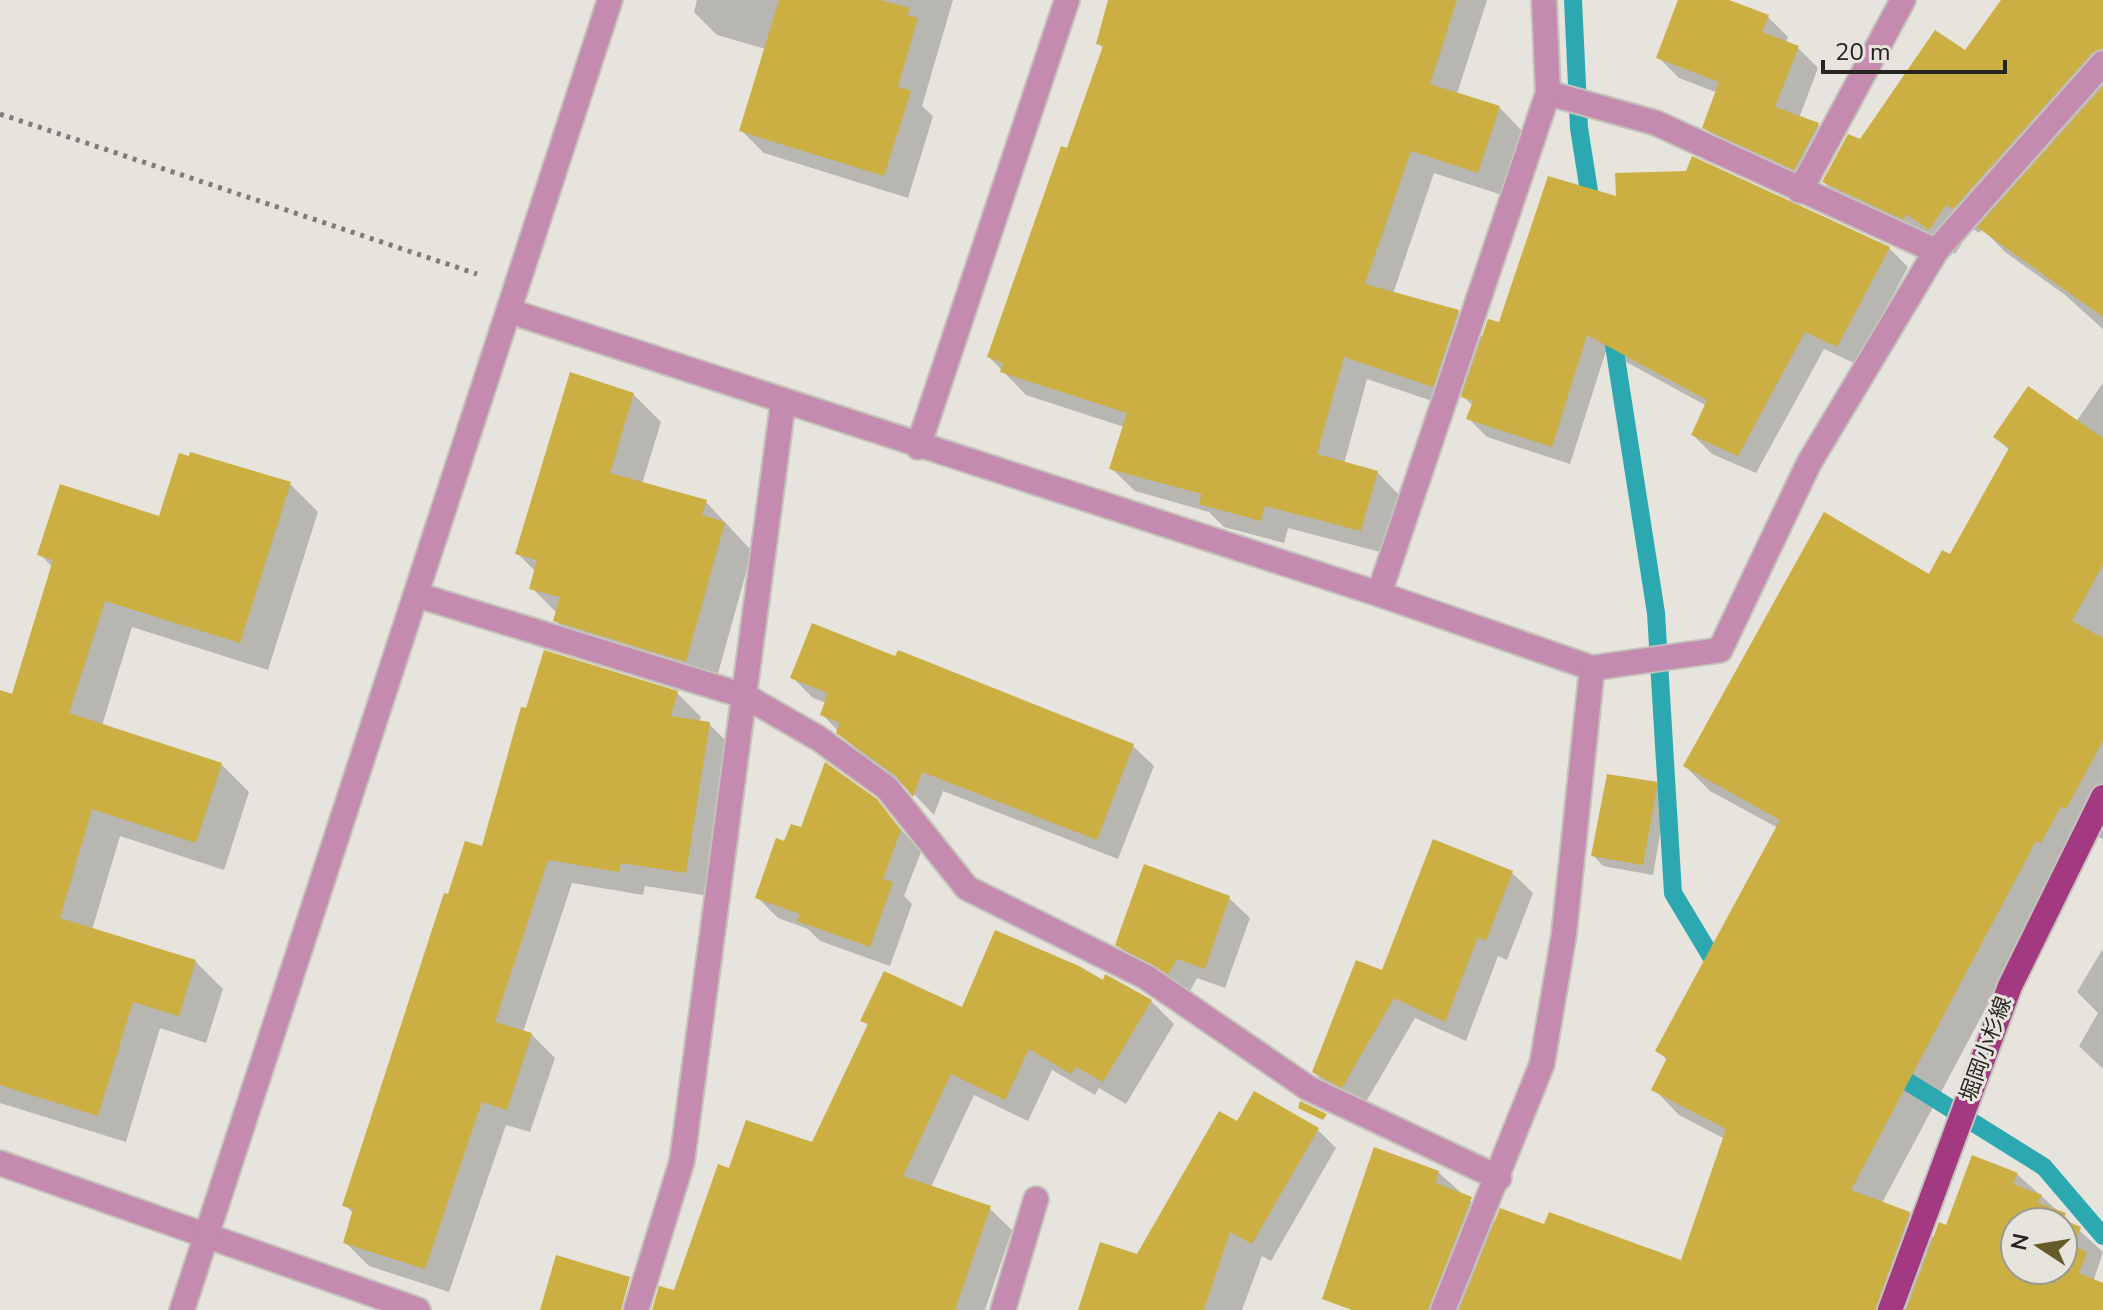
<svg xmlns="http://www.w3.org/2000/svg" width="2103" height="1310" font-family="'Nunito Sans','Noto Sans JP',sans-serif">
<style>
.shadow{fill:#0003;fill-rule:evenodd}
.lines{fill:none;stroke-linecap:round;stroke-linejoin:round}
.stream{stroke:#2ca8b0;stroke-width:18}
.building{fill:#cbaf43;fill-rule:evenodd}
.minor-casing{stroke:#c3c2bb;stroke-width:28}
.major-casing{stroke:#c3c2bb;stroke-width:28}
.path{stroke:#7e7c77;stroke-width:5;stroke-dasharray:4 6;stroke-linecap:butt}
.minor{stroke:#c58baf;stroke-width:24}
.major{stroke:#a23981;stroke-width:24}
.labels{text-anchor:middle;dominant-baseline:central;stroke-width:6;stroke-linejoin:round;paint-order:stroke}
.street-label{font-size:22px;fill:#262522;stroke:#e6e4dc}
</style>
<rect width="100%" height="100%" fill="#e6e4dc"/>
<g class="shadow">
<path d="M697,0H953L922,106L933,116L908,198L764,153L741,130L766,49L717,35L694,12Z"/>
<path d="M1110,0H1487L1457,94L1499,107L1522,131L1502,195L1434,173L1393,294L1458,312L1483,338L1500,324L1618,199L1889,248L1908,267L1856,364L1824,349L1756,473L1712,454L1693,435L1707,406L1606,351L1570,464L1487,437L1469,419L1473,406L1461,394L1456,409L1367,379L1344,464L1377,472L1400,496L1384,553L1288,528L1284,543L1224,527L1209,512L1135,491L1111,468L1124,427L1026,395L989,357L1104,49L1098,43Z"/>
<path d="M1680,0H1723L1768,17L1788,37L1786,43L1797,47L1818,68L1799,118L1818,125L1839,145L1815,189L1725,148L1705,127L1718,93L1679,78L1658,57Z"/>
<path d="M2058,0H2103V329L2064,294L2005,252L1983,229L1979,233L1972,228L1955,254L1932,238L1849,207L1824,182L1861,141L1966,53Z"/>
<path d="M2103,383V839L2086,831L2062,865L1882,1203L1909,1213L1935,1239L2017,1174L2103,1252L2084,1310H1353L1438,1172L1496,1224L1545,1227L1682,1262L1725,1139L1679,1115L1654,1089L1668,1061L1658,1051L1778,828L1710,791L1685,766L1950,557L2010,451L1996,437L2076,422ZM2015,1222H2063V1270H2015Z"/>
<path d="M633,394L661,422L642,484L706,502L752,551L714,688L582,648L555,620L557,613L532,588L536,572L517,553Z"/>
<path d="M290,484L318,512L268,670L132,627L102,726L221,764L249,792L224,870L120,836L92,930L195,961L223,989L206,1043L160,1028L126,1142L0,1103V692L13,697L53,568L40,554Z"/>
<path d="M792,677L1133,746L1154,766L1118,859L943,791L934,815L910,790L859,753L822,714L826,703L813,698Z"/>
<path d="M677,693L701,717L699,723L709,724L733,748L710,896L645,886L643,895L572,883L523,1032L531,1034L555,1058L530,1132L506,1125L449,1292L369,1266L345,1242L354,1214L345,1205L449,897L483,849Z"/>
<path d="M1657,784L1667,794L1653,875L1603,866L1593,855Z"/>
<path d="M875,800L921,852L904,896L912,904L890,966L820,941L808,929L778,918L757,897L785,844L802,830Z"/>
<path d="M1512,873L1533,893L1507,960L1498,956L1466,1041L1415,1018L1363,1107L1334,1092L1314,1072L1383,973Z"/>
<path d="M1229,898L1250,918L1225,988L1197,978L1189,993L1138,965L1118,945Z"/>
<path d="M2102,950H2103V1069L2079,1046L2098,1013L2077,992Z"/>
<path d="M1104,983L1151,1001L1174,1024L1126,1104L1099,1088L1095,1095L1052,1070L1028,1121L974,1095L931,1187L989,1208L1012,1230L985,1310H670L731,1171L813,1144L869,1027L863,1020L963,1010Z"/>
<path d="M1237,1124L1318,1130L1336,1148L1271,1261L1262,1256L1242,1310H1084L1138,1257Z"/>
</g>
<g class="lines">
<g class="stream">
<path d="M1573,0L1579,128L1592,210"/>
<path d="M1611,326L1656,613L1673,893L1712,958L1726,966"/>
<path d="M1889,1070L2044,1167L2103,1236"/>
</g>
</g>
<g class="building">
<path d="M779,0H880L910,8L907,15L918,18L898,87L911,91L884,176L739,131Z"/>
<path d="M1108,0H1457L1430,84L1500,106L1478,173L1411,151L1365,284L1459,310L1433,387L1344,357L1317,454L1378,471L1361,531L1265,506L1261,521L1199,504L1202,494L1109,469L1127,413L1000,372L1003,363L987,357L1061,146L1067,148L1103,46L1096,44Z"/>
<path d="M1678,0H1729L1769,15L1762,32L1799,46L1775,107L1819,123L1794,170L1702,128L1719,82L1656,58Z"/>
<path d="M2001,0H2103V48L2092,53L1953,209L1946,205L1929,230L1906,214L1904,220L1822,182L1848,134L1860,139L1935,30L1965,50Z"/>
<path d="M2103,86V317L1977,227Z"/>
<path d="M1692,156L1890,247L1837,347L1805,332L1738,456L1691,435L1707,400L1587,335L1552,447L1466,419L1473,401L1461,397L1488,319L1499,322L1548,176L1616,196L1615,173L1686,171Z"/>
<path d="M570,372L634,393L610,473L707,500L702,515L725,522L686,662L553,621L560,597L529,589L537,560L515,554Z"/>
<path d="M2028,386L2103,438V565L2072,621L2103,638V741L2066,809L2061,806L2041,843L2036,841L1851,1190L1910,1212L1875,1310H1459L1500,1208L1544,1224L1549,1212L1681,1260L1726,1129L1651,1090L1667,1058L1655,1051L1780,820L1683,766L1824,512L1929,574L1942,550L1950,554L2009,448L1993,437Z"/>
<path d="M190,452L291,482L240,643L105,601L69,713L222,763L196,843L92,809L60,918L196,960L179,1016L133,1002L98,1116L0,1085V690L12,694L53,560L37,555L60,484L159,516L179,453L189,456Z"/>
<path d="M812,623L895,656L898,650L1134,744L1097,840L922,772L913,797L896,776L836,733L840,723L820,715L828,693L790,678Z"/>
<path d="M544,650L678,691L671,716L710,722L686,873L621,863L619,872L548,860L495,1022L532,1033L507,1110L482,1102L425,1269L343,1243L353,1209L342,1206L444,893L448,894L465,841L482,846L521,707L526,708Z"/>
<path d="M825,762L877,799L901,830L883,879L893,882L870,947L797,921L800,914L755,898L776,838L784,841L791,824L801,827Z"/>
<path d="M1607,774L1658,782L1643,865L1591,856Z"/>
<path d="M1433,839L1513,871L1486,941L1478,937L1445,1022L1394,998L1342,1088L1312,1072L1356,960L1382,970Z"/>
<path d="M1144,864L1230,896L1205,969L1177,959L1168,974L1115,945Z"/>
<path d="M995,930L1079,966L1103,980L1105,974L1152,1000L1103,1082L1076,1067L1071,1074L1029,1049L1005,1100L951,1074L903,1176L991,1206L955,1310H652L659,1286L674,1290L718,1164L729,1168L746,1120L812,1142L868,1024L860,1021L884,971L962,1007Z"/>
<path d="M1254,1091L1319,1128L1252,1244L1230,1232L1204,1310H1078L1100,1242L1137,1254L1219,1111L1237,1121Z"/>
<path d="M1300,1101L1327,1114L1323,1120L1298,1108Z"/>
<path d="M1374,1147L1439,1171L1436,1183L1472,1197L1428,1310H1352L1322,1299Z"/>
<path d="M1972,1155L2018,1173L2013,1184L2042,1195L2038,1203L2066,1213L2064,1220L2081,1227L2074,1246L2087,1252L2079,1273L2103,1283V1310H1906L1939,1222L1946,1225ZM2015,1222H2063V1270H2015Z"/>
<path d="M556,1255L630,1277L621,1310H540Z"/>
</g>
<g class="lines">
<g class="minor-casing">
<g id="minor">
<path d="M1548,93L1656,123L1936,251"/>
<path d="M1800,191L1903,0"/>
<path d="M509,311L1379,594L1592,668L1720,650L1809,463L1936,251L2103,63"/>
<path d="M918,447L1067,0"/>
<path d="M1379,594L1548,93L1544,0"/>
<path d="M417,595L745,696L818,738L887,788L967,888L1146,977L1308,1088L1499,1178"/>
<path d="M0,1163L418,1310"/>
<path d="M182,1310L610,0"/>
<path d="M636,1310L682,1161L783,403"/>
<path d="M1003,1310L1036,1199"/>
<path d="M1443,1310L1542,1064L1564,934L1592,668"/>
</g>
</g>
<g class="major-casing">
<path id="major" d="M1890,1310L2010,986L2103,797"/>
</g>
<path class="path" d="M0,114L477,274"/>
<use href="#minor" class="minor"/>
<use href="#major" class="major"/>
</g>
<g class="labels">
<g class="street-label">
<text transform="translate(1986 1049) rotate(-70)">堀岡小杉線</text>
</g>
</g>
<g transform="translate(2039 1246) rotate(282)"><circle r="38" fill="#e6e4dc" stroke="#999892" stroke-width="2"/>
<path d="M0-6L14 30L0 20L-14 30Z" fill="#655b28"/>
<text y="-12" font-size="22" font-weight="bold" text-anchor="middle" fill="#262522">N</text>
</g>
<path d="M1823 60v12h182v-12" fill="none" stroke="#262522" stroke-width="4"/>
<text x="1835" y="60" font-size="24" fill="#262522" stroke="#e6e4dc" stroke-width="6" paint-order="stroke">20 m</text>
</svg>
